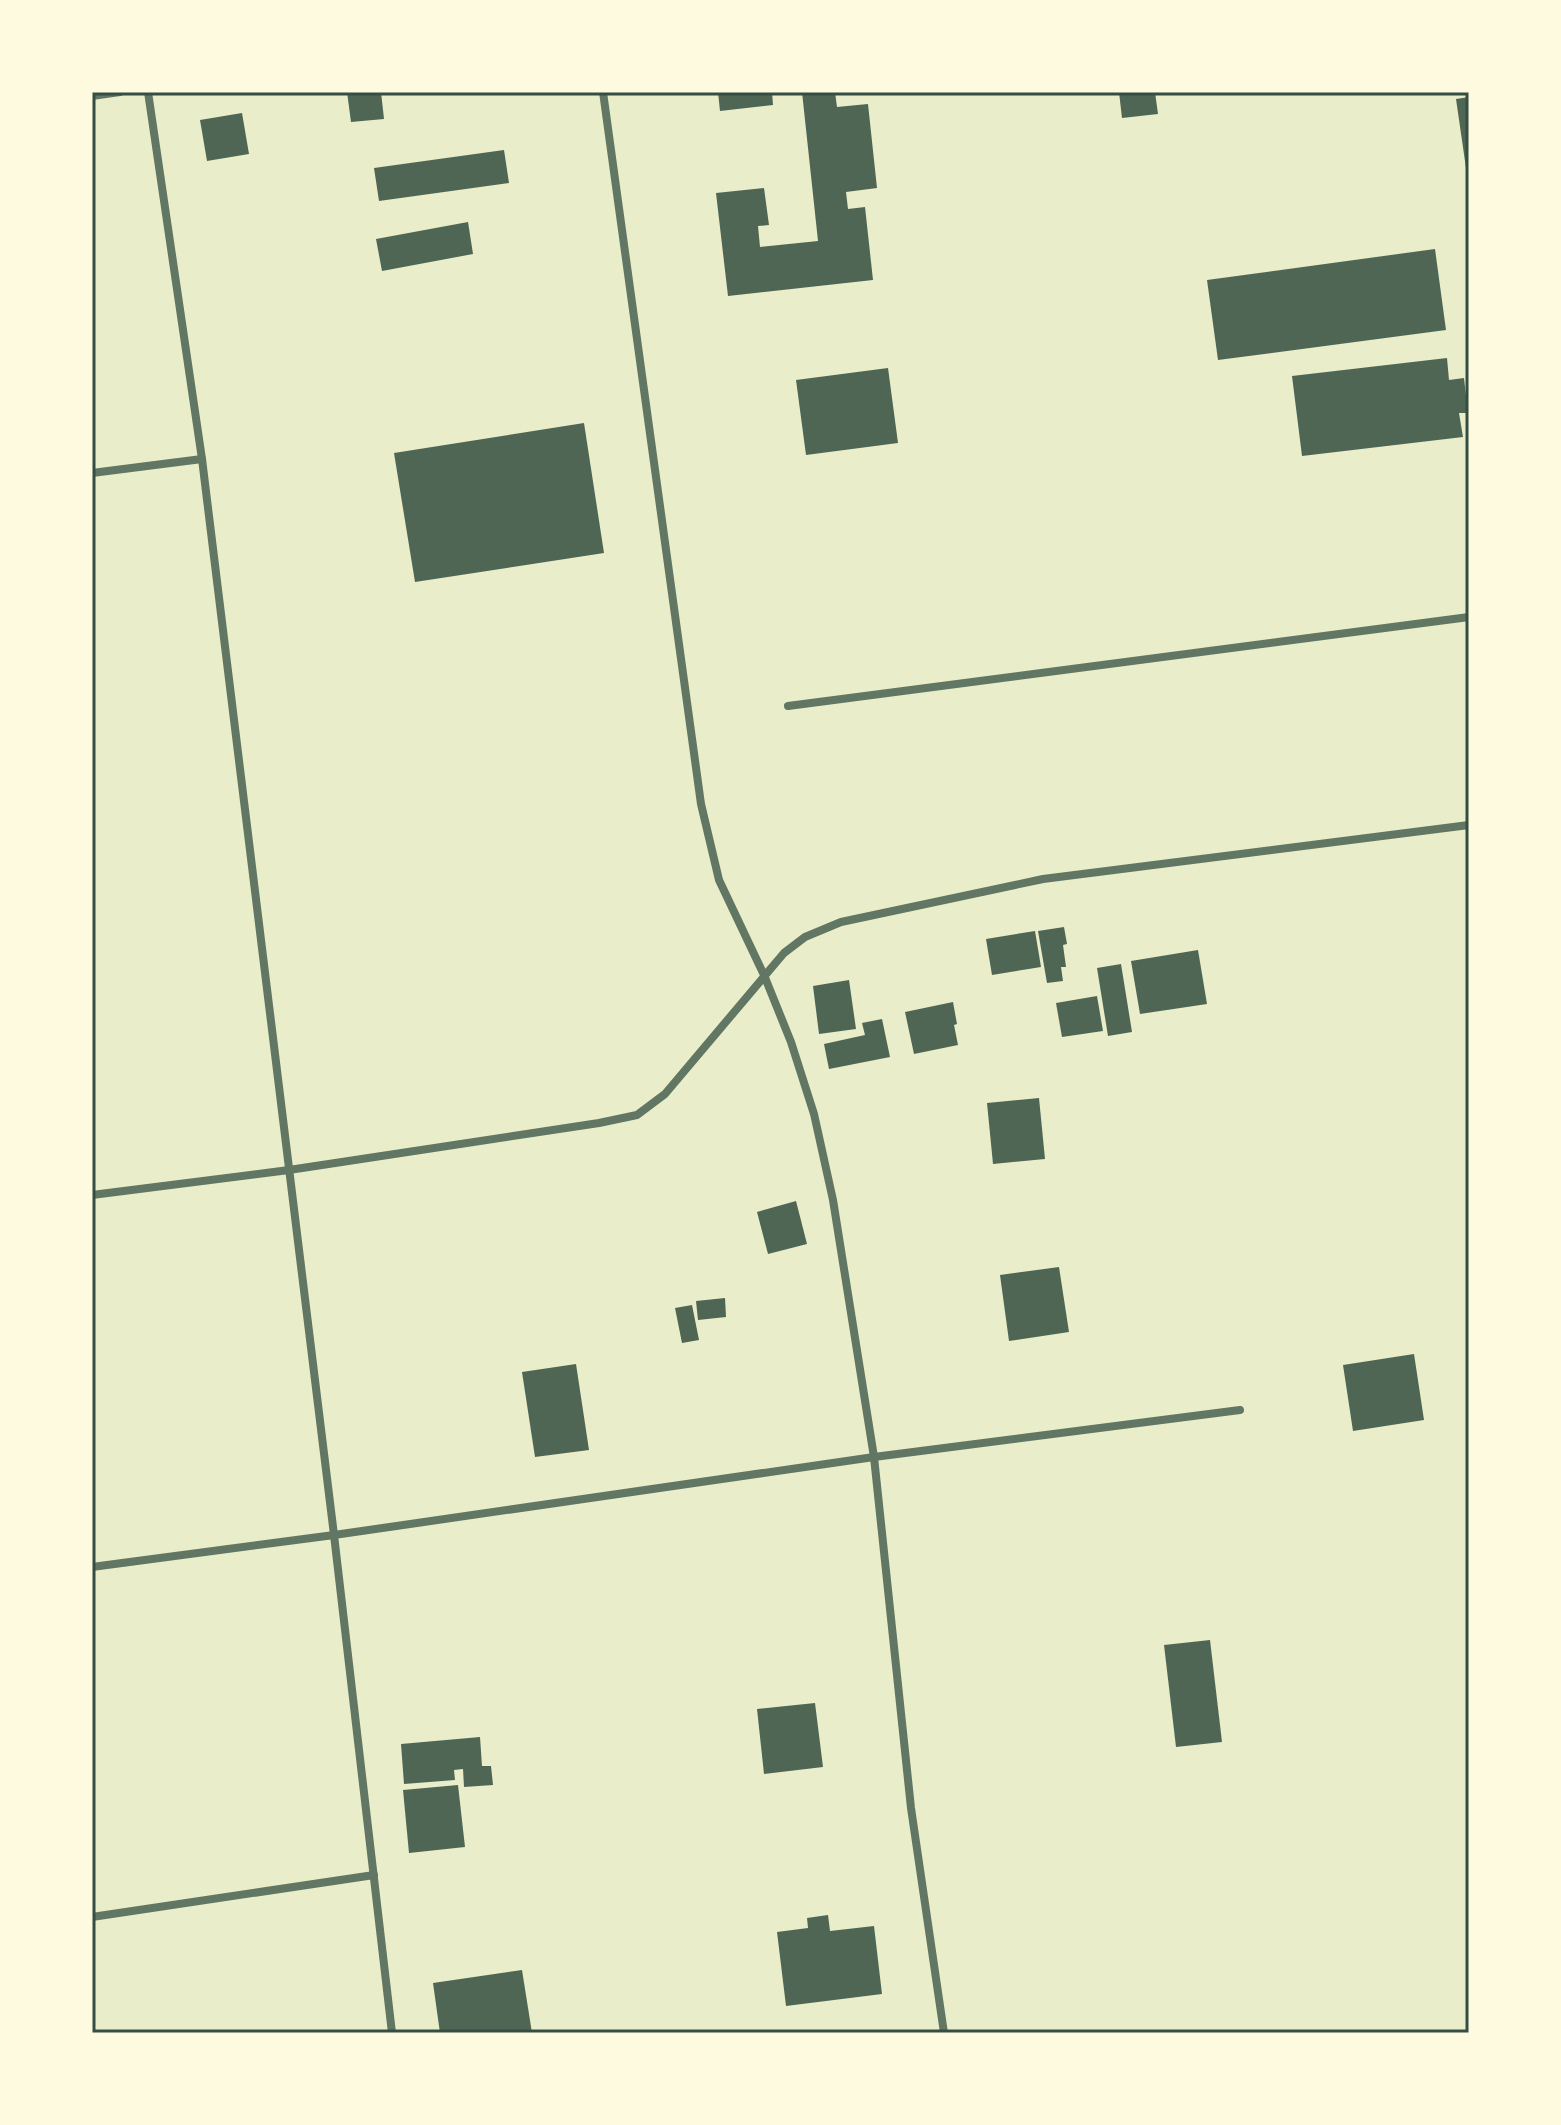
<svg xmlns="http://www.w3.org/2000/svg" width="1561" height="2125" font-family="Ubuntu,sans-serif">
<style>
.building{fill:#4f6655}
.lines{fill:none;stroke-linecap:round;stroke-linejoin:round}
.minor{stroke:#617663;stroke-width:8}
.neatline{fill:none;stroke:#344e41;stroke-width:3}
</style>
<rect width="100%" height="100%" fill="#e9edc9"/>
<g class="building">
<path d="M347,92H381L384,119L351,122Z"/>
<path d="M718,92H772L773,105L720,111Z"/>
<path d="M802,92H835L837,107L868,104L877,188L846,192L848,209L865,207L873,280L728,296L716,193L764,188L769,225L758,226L760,247L818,241Z"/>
<path d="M1119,92H1155L1158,114L1122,118Z"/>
<path d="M1469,97V175H1467L1456,99Z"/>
<path d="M242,113L249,154L207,161L200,120Z"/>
<path d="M504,150L509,183L379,201L374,168Z"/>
<path d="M468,222L473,254L382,271L376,239Z"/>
<path d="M1435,249L1446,330L1218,360L1207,280Z"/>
<path d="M1447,358L1449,380L1464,378L1468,413H1459L1463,437L1302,456L1292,376Z"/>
<path d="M888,368L898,443L806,455L796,380Z"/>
<path d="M584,423L604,553L415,582L394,453Z"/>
<path d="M1064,927L1067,944L1063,945L1066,967H1061L1063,981L1047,983L1038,931Z"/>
<path d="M1035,931L1041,967L992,975L986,939Z"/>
<path d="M1198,950L1207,1004L1140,1014L1131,961Z"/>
<path d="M1121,964L1132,1032L1108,1036L1097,968Z"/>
<path d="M849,980L856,1029L819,1034L813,986Z"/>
<path d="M1097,996L1103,1031L1062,1037L1056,1003Z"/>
<path d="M953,1002L957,1024L954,1025L958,1045L914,1054L905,1012Z"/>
<path d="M882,1019L890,1057L829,1069L824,1044L865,1035L862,1023Z"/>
<path d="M1039,1098L1045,1159L993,1164L987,1103Z"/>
<path d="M796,1201L807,1244L768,1254L757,1212Z"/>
<path d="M1059,1267L1069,1332L1009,1341L1000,1275Z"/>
<path d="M725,1298L726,1317L698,1320L696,1301Z"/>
<path d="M692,1305L699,1340L682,1343L675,1308Z"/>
<path d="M1414,1354L1424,1420L1353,1431L1343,1365Z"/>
<path d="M576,1364L589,1450L535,1457L522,1372Z"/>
<path d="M1210,1640L1222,1742L1176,1747L1164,1645Z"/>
<path d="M815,1703L823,1767L764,1774L757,1709Z"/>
<path d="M480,1737L482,1766H491L493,1785L464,1787L463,1769L454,1770L455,1780L404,1784L401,1744Z"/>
<path d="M458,1785L465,1847L409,1853L403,1790Z"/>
<path d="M828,1915L830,1931L874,1926L882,1994L786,2006L777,1932L808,1928L807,1918Z"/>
<path d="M522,1970L532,2033H440L433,1983Z"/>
</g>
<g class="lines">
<g class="minor">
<path d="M148,92L202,459L334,1535L392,2033"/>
<path d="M603,92L701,804L719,880L764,975L791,1042L814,1114L833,1200L874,1457L911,1808L944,2033"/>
<path d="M92,96L120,92"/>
<path d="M92,473L202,459"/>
<path d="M788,706L1469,617"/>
<path d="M92,1195L289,1170L599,1123L637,1115L665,1094L784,953L805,937L841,922L1043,879L1469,825"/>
<path d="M92,1567L334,1535L874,1457L1240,1410"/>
<path d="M92,1917L374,1875"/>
</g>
</g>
<rect width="1561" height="2125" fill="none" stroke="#fefae0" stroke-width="188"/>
<rect x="94" y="94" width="1373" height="1937" class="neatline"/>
</svg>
